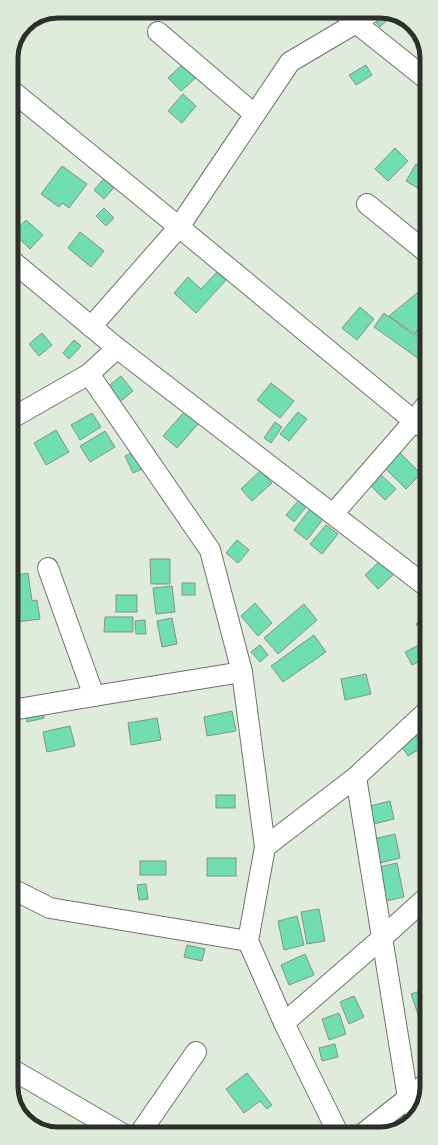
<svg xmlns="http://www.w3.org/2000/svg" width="438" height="1145" font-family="Manrope,sans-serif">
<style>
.building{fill:#71ddb2;stroke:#81948b}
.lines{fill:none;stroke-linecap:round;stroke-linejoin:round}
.street-casing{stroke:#6c7667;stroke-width:22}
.street{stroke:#fff;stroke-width:20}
.rim{fill:none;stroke:#2c302a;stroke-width:5}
</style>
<rect width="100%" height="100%" fill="#e0ecdb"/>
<g class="building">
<path d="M370,11H383L393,15L380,27L368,13Z"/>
<path d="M187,60L200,74L181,91L168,78Z"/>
<path d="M366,65L372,75L356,85L349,75Z"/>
<path d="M183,94L196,106L182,123L168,111Z"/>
<path d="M395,148L408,161L388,181L375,169Z"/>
<path d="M416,164L426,170V193L406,181Z"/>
<path d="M62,166L87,184L69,208L62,203L59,207L41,194Z"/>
<path d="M106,176L117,184L104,199L94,190Z"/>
<path d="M104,208L114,218L106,226L96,216Z"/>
<path d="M26,220L43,235L30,249L13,233Z"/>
<path d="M80,232L104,251L91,267L68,248Z"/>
<path d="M217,272L226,280L196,313L174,293L188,277L201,289Z"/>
<path d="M417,293L426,299V319L415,334L389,316Z"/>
<path d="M360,307L374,319L357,340L342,328Z"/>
<path d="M384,313L426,344V350L419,359L374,327Z"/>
<path d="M425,320L426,321V342L415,334Z"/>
<path d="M42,333L52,345L39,356L29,344Z"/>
<path d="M74,340L81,346L69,359L63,353Z"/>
<path d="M121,376L133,391L117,404L105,389Z"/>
<path d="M271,383L294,401L280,418L257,400Z"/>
<path d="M185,411L199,423L177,448L163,436Z"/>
<path d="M298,412L307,419L289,441L280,434Z"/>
<path d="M92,413L101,427L80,440L71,425Z"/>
<path d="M275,422L282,427L271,443L264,438Z"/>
<path d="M56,430L69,452L46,465L34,443Z"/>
<path d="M105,431L115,447L90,462L80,446Z"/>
<path d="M396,449L421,474L406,489L381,464Z"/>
<path d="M137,451L145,468L133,473L125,456Z"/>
<path d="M260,471L272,483L252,501L241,489Z"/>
<path d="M380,474L396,489L385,500L370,485Z"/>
<path d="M299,500L306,507L294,522L286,515Z"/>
<path d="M310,509L323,519L307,540L294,530Z"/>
<path d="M326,525L338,534L322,554L310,544Z"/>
<path d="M237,540L249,550L238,563L226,553Z"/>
<path d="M150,559H170V584H151Z"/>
<path d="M381,560L394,574L378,589L365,575Z"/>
<path d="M28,573L32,601L37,600L40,619L17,622L12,591V576Z"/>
<rect x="182" y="583" width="13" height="12"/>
<path d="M172,586L175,612L156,614L153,588Z"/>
<rect x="116" y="595" width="21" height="17"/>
<path d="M255,603L272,623L258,636L241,616Z"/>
<path d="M304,604L317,620L278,654L264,638Z"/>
<path d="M426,616V637L416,624Z"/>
<path d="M105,617H133V632H104Z"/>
<path d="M16,618L18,630L12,631V619Z"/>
<path d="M172,618L177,644L162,647L157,621Z"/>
<path d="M145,620L146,634H136L135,621Z"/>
<path d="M314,635L326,652L283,682L271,666Z"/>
<path d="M423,643L426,650V658L412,665L405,652Z"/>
<path d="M260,645L268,655L260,662L251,652Z"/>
<path d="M366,674L371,694L345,700L341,679Z"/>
<path d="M42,706L44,718L27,722L24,710Z"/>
<path d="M232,711L236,731L207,736L204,717Z"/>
<path d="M157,718L161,740L131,745L128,723Z"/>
<path d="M426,724V740L420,728Z"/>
<path d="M70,726L75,746L47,752L43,732Z"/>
<path d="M411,728L423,747L408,756L396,737Z"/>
<rect x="216" y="795" width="19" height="13"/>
<path d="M390,801L394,819L366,826L362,808Z"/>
<path d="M395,834L400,858L371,865L365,841Z"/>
<rect x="207" y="858" width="29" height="18"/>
<rect x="140" y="861" width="26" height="14"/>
<path d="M397,863L404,897L377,903L370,869Z"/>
<path d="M146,884L148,899L139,900L137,885Z"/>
<path d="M319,909L325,941L307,944L301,912Z"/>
<path d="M297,916L304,945L284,950L278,921Z"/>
<path d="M187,945L205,949L202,961L184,957Z"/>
<path d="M305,954L314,975L289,985L281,965Z"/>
<path d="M427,989V1014L419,1017L411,994Z"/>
<path d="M354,996L364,1017L349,1024L340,1002Z"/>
<path d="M339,1013L346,1034L329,1040L322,1019Z"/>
<path d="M335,1044L338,1057L322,1061L319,1048Z"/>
<path d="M247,1073L272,1105L267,1109L260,1101L244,1113L226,1089Z"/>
</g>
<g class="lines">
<g class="street-casing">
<g id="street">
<path d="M343,11L356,23L425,78"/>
<path d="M158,32L254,114"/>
<path d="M11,90L179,227L414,421L426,429"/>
<path d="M367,204L426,252"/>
<path d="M11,260L117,348L426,586"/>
<path d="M91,327L179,227L290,62L356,23L373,11"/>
<path d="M89,374L210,550L242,672L265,847L248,941L284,1023L338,1133"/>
<path d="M12,418L89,374L117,348"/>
<path d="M333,514L414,421L426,405"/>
<path d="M48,568L94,696"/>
<path d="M12,710L94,696L242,672"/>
<path d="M356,777L408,1098L417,1115"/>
<path d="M265,847L356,777L426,712"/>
<path d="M12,889L50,908L248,941"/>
<path d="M284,1023L382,938L427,897"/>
<path d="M13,1070L123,1134"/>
<path d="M365,1132L427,1083"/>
<path d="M140,1133L196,1052"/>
</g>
</g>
<use href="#street" class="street"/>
</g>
<path d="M0 0H438V1145H0ZM58 18H380A40 40 0 0 1 420 58V1087A40 40 0 0 1 380 1127H58A40 40 0 0 1 18 1087V58A40 40 0 0 1 58 18Z" fill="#dee9da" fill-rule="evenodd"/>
<path class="rim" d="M58 18H380A40 40 0 0 1 420 58V1087A40 40 0 0 1 380 1127H58A40 40 0 0 1 18 1087V58A40 40 0 0 1 58 18Z"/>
</svg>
